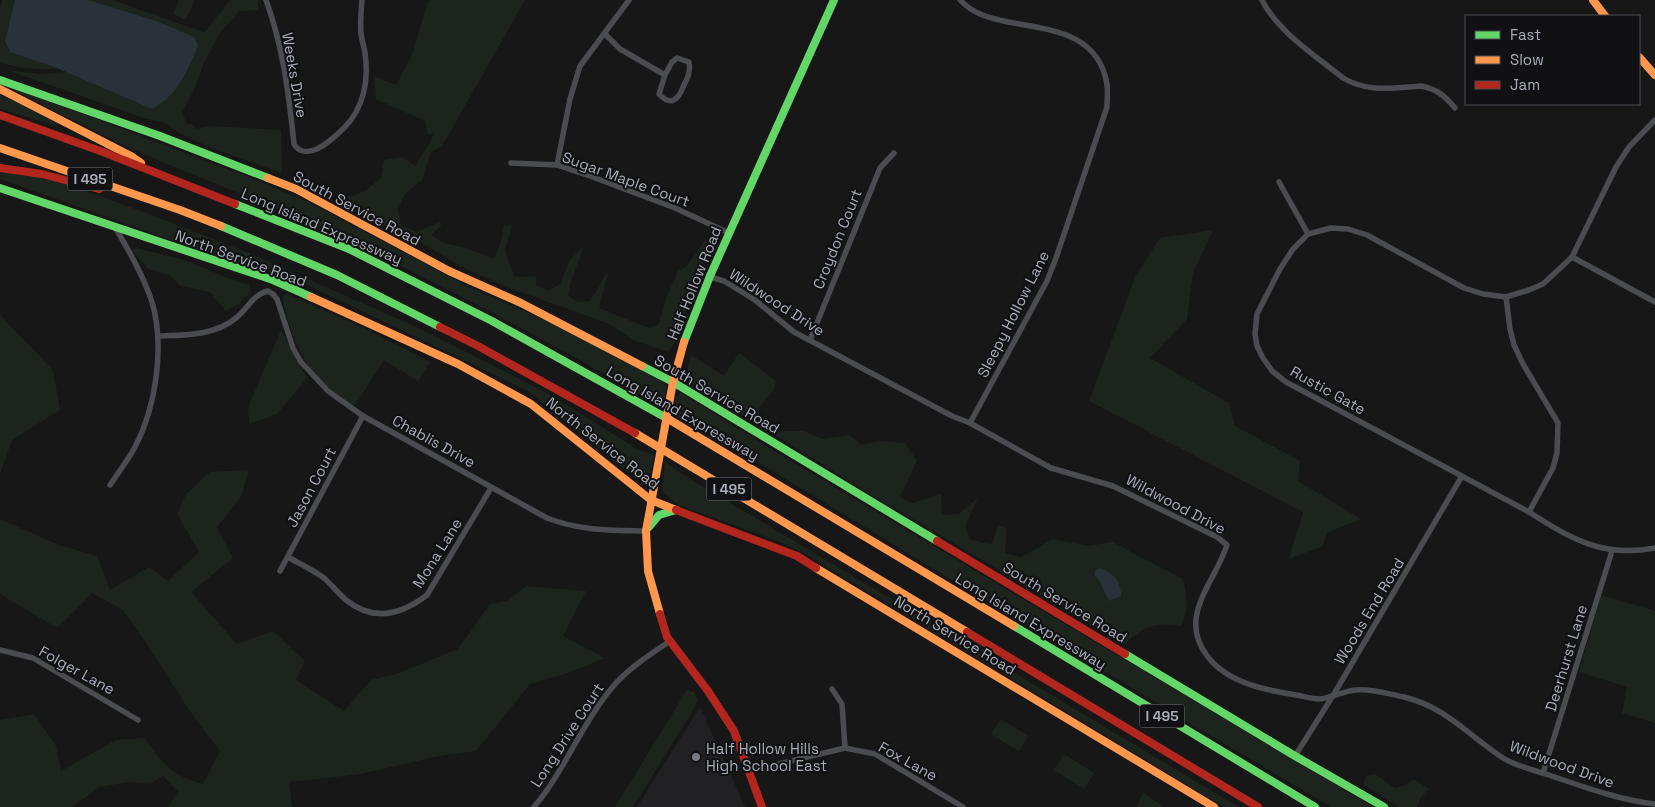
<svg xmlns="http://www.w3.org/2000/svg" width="1655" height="807" font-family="'Space Grotesk',sans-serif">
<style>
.built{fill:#212123}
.green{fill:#1d241e}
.water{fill:#2a3239}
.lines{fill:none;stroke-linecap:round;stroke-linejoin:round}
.street{stroke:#4b4c50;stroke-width:5.5}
.fast{stroke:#63d668;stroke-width:8}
.slow{stroke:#ff974d;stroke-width:8}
.jam{stroke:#b3261e;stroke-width:8}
.poi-dot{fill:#757880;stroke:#111113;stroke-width:2}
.labels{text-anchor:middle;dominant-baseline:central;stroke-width:4;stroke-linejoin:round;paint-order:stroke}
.shield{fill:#111113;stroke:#7b7e86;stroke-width:1}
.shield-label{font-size:14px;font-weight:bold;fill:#a8adb8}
.street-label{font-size:15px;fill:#a8adb8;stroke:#111113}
.poi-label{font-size:15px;fill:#a8adb8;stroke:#111113;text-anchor:start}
</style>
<rect width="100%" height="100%" fill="#171717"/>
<path class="built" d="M700,707L745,807H637Z"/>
<g class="green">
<path d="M3,0H15L5,41L59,68C39,71 20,68 0,63V8Z"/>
<path d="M88,0H113L188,27L205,32L230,0H258V10L239,11L220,33L204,63L194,90L182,112L187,124H192L196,129L211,126L281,130L282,173L211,148L181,134L165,123L144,118L7,70L39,74L67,72L152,109L194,37L157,21Z"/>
<path d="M179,0H195L186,20L173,14Z"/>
<path d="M431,0H525L448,136L441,146L431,152L422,180L405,194L398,209L401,225L417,232L440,222L441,226L431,235L444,243L466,248L494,259L501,242L504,225L512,226L505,250L514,276L520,277L536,276V285L548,291L560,284L570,260L584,246L571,281L568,295L577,302L590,301L609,269L599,308L649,328L659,324L665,301L678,271L687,266L705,240L710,252L699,273L676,341L668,352L636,341L607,323L512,289L466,269L423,244L363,216L346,205L347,198L365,191L381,178L384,160L402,157L416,166C421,155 430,144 434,133L428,135L425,121L376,99L374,76L396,85L412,55L428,2Z"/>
<path d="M10,88L91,117L254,179L308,202L469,287L583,337L663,382L666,387L663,410L654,402C548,341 441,284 330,232C264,201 194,177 128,147C88,128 49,108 10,88Z"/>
<path d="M0,96L21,104L58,122L56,126L0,109Z"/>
<path d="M0,171L57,181L144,212L249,253L423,330L549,394L637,449L654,455L649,479L644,480L636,479L528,391L289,276L225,259L0,179Z"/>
<path d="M1213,230L1193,273L1187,319L1150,358L1229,403L1235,426L1300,461L1298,481L1361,519L1327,533L1323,546L1289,559L1303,512L1089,401L1136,275L1160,238Z"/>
<path d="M136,248L185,260L230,279L249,285L251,293L237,305L226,311L210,292L181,286L169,275L148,269L132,250Z"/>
<path d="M288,294L364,328L430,362L418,381L384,360L356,404H351C338,395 319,380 310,368C297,349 284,317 283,295Z"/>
<path d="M0,315L53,370L60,410L12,440L0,474Z"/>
<path d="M281,330L307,378L277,414L250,424L248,413L250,402Z"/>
<path d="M739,353L776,381L773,391L758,409L762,419L780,431H803L823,439L849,435L862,445L878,441L905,443L917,461L900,497L913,503L941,494L942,515L959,514L978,498L965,527L970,539L983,543L992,544L998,525L1007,529L1005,553L1021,557L1053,539L1089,546L1112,542L1183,579C1187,596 1189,610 1181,626C1153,622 1146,626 1125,644L870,494L691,383L686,377L691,355L724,376Z"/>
<path d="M681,393L789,460L1373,807H1332L1321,801L1177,716L1179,713L1168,709L1028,626L698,426L673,416L676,397Z"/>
<path d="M665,462L682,474L1239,807H1224L804,553L780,542L679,505L662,492Z"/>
<path d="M249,470L241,497L217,527L233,558L191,592L237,644L273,631L305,661L296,680L344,711L371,680L396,674L458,649L490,604L507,601L526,586L586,591L563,636L605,658L565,674L530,684L476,751L439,756L361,774L289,782L292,807H168L178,791L163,776L150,784L129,782L100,787L72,807H0V720L34,714L56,746L61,771L116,740L144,738C163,763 171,776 203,784L220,751L193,716L145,641L123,610L92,593L57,628L0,594V519L59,545L97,556L110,590L149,567L168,581L199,552L177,514L186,494L210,472Z"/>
<path d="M1601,595L1655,611V723L1622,713L1627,687L1579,672Z"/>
<path d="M687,690L694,692L698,699L695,707L633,807H615Z"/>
<path d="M1001,719L1028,736L1019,752L991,734Z"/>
<path d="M1064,754L1094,773L1084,789L1054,770Z"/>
<path d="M1375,774L1395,788L1403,786L1414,779L1429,789L1421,797L1417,807H1398L1363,784L1366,776Z"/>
<path d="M1143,792L1164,807H1137Z"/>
</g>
<g class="water">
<path d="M15,0H88L157,21L194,37L198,46C186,73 179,94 152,109L52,66L10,52L5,41Z"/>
<path d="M1099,568C1114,573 1121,581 1121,596L1109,601L1099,580L1095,576V571Z"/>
</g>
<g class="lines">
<g class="street">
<path d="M266,0C283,46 289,96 294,144C299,153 307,153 317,149C327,144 336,136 344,128C364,108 369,80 365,53C364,47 362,41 361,34C360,23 361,11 362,0"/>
<path d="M960,0C973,14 989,18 1008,22C1050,30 1098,32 1107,84C1108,92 1107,100 1107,107L1056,258L1047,281L970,423"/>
<path d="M1262,0C1277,31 1316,56 1343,78C1368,93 1393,88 1421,86C1437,89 1445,96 1455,108"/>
<path d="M605,34L620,49L665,75L659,94C672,108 679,98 684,85C688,77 691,71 689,62L677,58L672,62L665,75"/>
<path d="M1655,120L1629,147L1616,167L1572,257L1543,284L1529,290L1506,297L1483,294L1464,288L1367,235L1348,229L1331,228L1308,234L1293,249L1280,269L1257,314L1255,334L1257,346L1263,358L1272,371L1286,382L1529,512C1571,539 1603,558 1655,548"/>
<path d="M511,163L557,165L590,176L675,208L729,233"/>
<path d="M557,165L570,99L580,66L629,0"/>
<path d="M1279,182L1308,234"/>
<path d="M1572,257L1655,302"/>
<path d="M710,277L724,281L755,300L794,332L952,416L970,423L1051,468L1113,486L1217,537L1227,545C1215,583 1176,617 1208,657C1228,683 1265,690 1296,695C1303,696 1311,699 1319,699C1328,699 1344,691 1355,690C1370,688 1389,694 1404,697C1446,707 1469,736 1503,758C1516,766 1534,770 1549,775C1584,787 1619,800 1655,804"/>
<path d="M1506,297L1510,329L1514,345L1523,364L1558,423L1557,453L1553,468L1529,512"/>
<path d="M158,336C184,335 214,336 236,318C248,309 252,295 268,291L273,294L277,299L293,348L301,362L328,391L363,416L547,518C581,531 610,530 646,531"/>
<path d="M810,340L880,168L894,153"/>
<path d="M110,485C118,473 128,460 135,447C156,407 165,346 152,302C143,275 129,251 115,227"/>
<path d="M288,557C300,564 313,570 324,578C332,585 338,593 346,600C373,622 401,615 427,595L491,488"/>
<path d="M280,571L363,416"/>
<path d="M0,650L33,658L138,720"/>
<path d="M832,689L842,704L845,748"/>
<path d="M1295,756L1334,694L1462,476"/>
<path d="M749,771L845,748L875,754L963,807"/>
<path d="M1543,773L1612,551"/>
<path d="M534,807C566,769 583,720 616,683C632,666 651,654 670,641"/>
</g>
<g class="fast">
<path d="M0,80L160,136L268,178"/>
<path d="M0,188L273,280L311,297"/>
<path d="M235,204L349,249L492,321L670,420"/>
<path d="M221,226L337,275L440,327"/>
<path d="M684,342L710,276L834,0"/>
<path d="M642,366L673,382L937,541"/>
<path d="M649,527L659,515L676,510"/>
<path d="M1014,626L1315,807"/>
<path d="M1125,654L1295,756L1384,807"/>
</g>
<g class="slow">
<path d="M1593,0L1605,16"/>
<path d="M1639,57L1655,75"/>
<path d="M0,89L131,156L141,163"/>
<path d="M0,148L180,210L221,226"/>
<path d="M268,178L296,189L449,271L521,303L642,366"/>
<path d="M311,297L458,364L531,404L651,500L676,510"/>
<path d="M670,420L1014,626"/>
<path d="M635,433L967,632"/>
<path d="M816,568L1214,807"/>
<path d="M660,614L648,571L646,531L673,382L684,342"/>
</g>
<g class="jam">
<path d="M0,115L103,152L235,204"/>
<path d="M0,168L42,174L99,189"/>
<path d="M440,327L478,346L635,433"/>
<path d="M676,510L797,556L816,568"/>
<path d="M937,541L1125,654"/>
<path d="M660,614L667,637L708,691L734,731L762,807"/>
<path d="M967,632L1258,807"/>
</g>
</g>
<circle class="poi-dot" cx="696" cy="757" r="5"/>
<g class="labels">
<g class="shield">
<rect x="67.5" y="167.5" width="45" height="23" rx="4"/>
<rect x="706.5" y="477.5" width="45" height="23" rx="4"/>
<rect x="1139.5" y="704.5" width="45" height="23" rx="4"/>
</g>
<g class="shield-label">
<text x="90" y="179">I 495</text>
<text x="729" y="489">I 495</text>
<text x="1162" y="716">I 495</text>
</g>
<g class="street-label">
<text transform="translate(295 75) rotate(80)">Weeks Drive</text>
<text transform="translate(626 179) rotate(20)">Sugar Maple Court</text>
<text transform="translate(357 208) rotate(28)">South Service Road</text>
<text transform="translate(322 226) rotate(23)">Long Island Expressway</text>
<text transform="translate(837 239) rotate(-68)">Croydon Court</text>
<text transform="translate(241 258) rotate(20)">North Service Road</text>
<text transform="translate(694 283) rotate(-68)">Half Hollow Road</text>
<text transform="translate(777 302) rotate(33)">Wildwood Drive</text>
<text transform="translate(1013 314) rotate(-63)">Sleepy Hollow Lane</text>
<text transform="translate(1328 390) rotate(29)">Rustic Gate</text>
<text transform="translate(717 394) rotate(30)">South Service Road</text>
<text transform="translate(683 413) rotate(30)">Long Island Expressway</text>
<text transform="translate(434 441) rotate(29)">Chablis Drive</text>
<text transform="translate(603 443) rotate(38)">North Service Road</text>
<text transform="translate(311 487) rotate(-62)">Jason Court</text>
<text transform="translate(1176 504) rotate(28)">Wildwood Drive</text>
<text transform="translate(437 553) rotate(-58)">Mona Lane</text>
<text transform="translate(1065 602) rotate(31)">South Service Road</text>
<text transform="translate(1369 611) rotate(-59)">Woods End Road</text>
<text transform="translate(1031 621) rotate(31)">Long Island Expressway</text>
<text transform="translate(955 635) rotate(31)">North Service Road</text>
<text transform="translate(1566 658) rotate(-73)">Deerhurst Lane</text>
<text transform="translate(77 670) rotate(29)">Folger Lane</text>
<text transform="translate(567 735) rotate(-57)">Long Drive Court</text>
<text transform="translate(908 761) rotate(29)">Fox Lane</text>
<text transform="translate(1562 764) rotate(20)">Wildwood Drive</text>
</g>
<g class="poi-label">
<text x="706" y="748">Half Hollow Hills<tspan x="706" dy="17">High School East</tspan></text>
</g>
</g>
<rect x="1465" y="15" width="175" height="90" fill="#111113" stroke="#4d4f55"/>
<rect x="1475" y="31" width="25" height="8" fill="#63d668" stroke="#4d4f55"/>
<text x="1510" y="40" font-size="15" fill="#a8adb8">Fast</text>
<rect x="1475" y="56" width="25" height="8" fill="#ff974d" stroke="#4d4f55"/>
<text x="1510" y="65" font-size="15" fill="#a8adb8">Slow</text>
<rect x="1475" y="81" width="25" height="8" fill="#b3261e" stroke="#4d4f55"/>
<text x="1510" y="90" font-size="15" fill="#a8adb8">Jam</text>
</svg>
